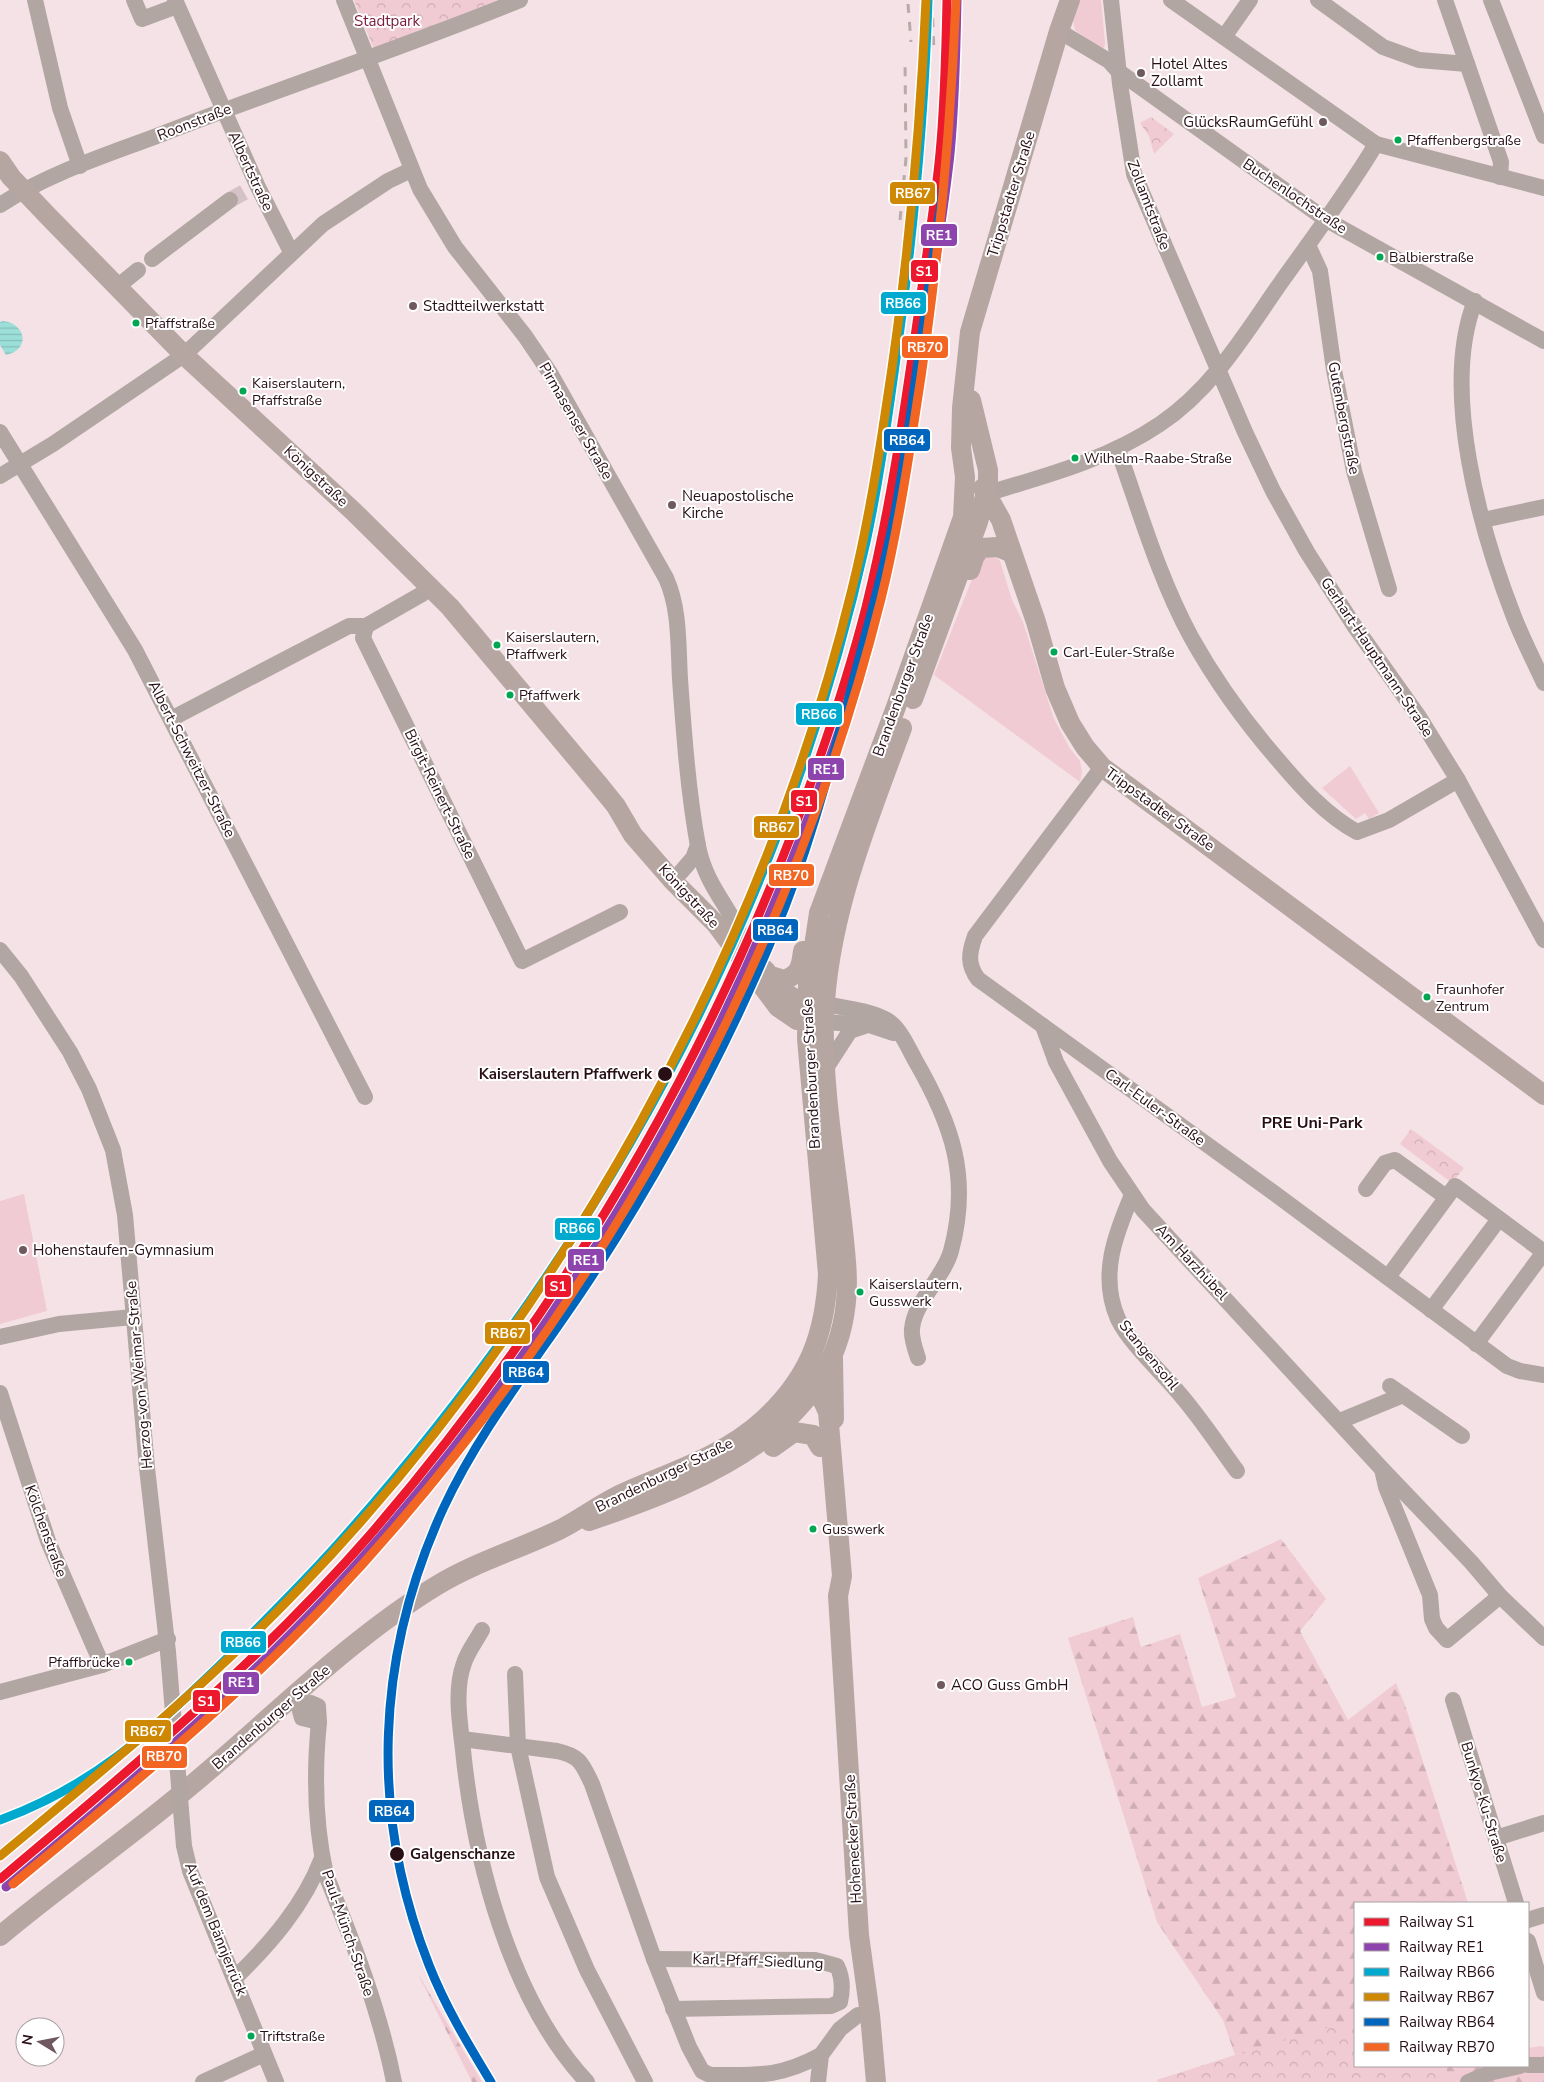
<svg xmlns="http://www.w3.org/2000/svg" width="1544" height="2082" font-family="'Nunito Sans',sans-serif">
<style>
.green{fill:#f1cbd3}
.forest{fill:url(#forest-firs)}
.park{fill:url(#park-crowns)}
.water{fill:url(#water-rules)}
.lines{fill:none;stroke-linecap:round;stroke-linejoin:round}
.minor-tunnel{stroke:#d5c2c7;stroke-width:16;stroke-dasharray:16 8;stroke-linecap:butt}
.minor{stroke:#b1a6a1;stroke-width:16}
.major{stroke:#b5a6a2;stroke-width:20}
.rail{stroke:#b8abaa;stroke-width:3;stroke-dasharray:9 9;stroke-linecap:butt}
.minor-bridge{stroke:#b1a6a1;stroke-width:16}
.rail-1-casing{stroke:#fff;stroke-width:12}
.rail-2-casing{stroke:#fff;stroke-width:12}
.rail-3-casing{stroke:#fff;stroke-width:12}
.rail-4-casing{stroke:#fff;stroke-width:12}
.rail-5-casing{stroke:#fff;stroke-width:12}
.rail-6-casing{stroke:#fff;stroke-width:12}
.rail-1{stroke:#ec192e;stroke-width:9}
.rail-2{stroke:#8e44ad;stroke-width:9}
.rail-3{stroke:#00a9ce;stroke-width:9}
.rail-4{stroke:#ce8804;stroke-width:9}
.rail-5{stroke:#0065bd;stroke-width:9}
.rail-6{stroke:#f26522;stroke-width:9}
.poi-dot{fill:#6f585e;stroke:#fff;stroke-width:2}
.bus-dot{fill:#00a651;stroke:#fff;stroke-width:2}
.stop-dot{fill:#280e15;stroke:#fff;stroke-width:2}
.labels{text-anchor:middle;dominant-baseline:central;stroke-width:4;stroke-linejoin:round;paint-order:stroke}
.bus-label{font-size:14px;fill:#280e15;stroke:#fff;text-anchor:start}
.park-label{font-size:15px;fill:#791a3b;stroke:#fff}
.poi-label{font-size:15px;fill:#280e15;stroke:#fff;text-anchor:start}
.street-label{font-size:15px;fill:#280e15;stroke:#fff}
.stop-label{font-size:15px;font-weight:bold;fill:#280e15;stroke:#fff;text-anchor:end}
.neighbourhood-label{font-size:16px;font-weight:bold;fill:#280e15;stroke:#fff}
.line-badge{stroke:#fff;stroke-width:2}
.badge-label{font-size:14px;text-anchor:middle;font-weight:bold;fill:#fff}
</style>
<defs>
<pattern id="forest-firs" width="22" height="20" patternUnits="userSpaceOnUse" patternTransform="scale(1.25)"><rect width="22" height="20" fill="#f1cbd3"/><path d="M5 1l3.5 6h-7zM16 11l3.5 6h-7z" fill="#cfadb4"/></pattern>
<pattern id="park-crowns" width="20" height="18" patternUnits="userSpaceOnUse" patternTransform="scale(1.25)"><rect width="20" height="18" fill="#f1cbd3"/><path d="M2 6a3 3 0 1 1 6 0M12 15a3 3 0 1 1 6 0" fill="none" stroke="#cfadb4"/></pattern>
<pattern id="water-rules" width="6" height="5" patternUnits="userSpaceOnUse" patternTransform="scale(1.25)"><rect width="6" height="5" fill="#9bdfd8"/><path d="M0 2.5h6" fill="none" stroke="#86beb8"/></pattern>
</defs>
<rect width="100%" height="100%" fill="#f4e2e6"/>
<g class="green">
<path d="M1079,0H1101L1105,43L1104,48L1097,47L1075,30L1073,19Z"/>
<path d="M994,556L1000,561L1012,600L1023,622L1054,719L1069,747L1080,761L1082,772L1080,782L934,675L978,564L981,559Z"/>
<path d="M1350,766L1379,813L1369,819L1365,813L1356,819L1322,788Z"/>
<path d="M24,1194L47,1311L0,1324V1201Z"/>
</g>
<g class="forest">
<path d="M1281,1539L1326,1599L1300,1631L1348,1720L1396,1683L1405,1705L1468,1903H1355V2066H1528V2048L1542,2046L1544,2047V2082H1158L1157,2080L1235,2055L1223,2020L1157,1922L1068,1638L1133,1617L1141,1647L1180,1634L1202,1707L1236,1697L1198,1578Z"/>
<path d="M417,1972L482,2082H472Z"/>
</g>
<g class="park">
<path d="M354,0H498L374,49Z"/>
<path d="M1151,117L1174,134L1154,154L1149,136L1140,123Z"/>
<path d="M1411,1129L1464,1168L1452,1183L1400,1144Z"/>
<path d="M1355,2019V2066H1446L1448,2076L1441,2082H1158L1157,2080Z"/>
</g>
<path class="water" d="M3,321C27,324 30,350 6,355L0,345V322Z"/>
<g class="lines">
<path class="minor-tunnel" d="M230,200L246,191"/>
<g class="minor">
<path d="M35,0L60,108L80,166"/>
<path d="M134,0L142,19L177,6"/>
<path d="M175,0L257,185L291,252"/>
<path d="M344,0L420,189L455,247L525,336L550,373L666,578C680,609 678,645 680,679C684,734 688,791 698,846C706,887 731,907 745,944"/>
<path d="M1111,0L1120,84L1134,174L1245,432L1273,491L1307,552L1353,624L1419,717L1458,780L1544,940"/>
<path d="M1171,0L1376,144L1544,188"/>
<path d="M1318,0L1383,47L1419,60L1467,64"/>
<path d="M1445,0L1501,162L1500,177"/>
<path d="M1491,0L1544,136"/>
<path d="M1059,31L1109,61L1118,71L1325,219L1544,341"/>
<path d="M1224,37L1250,0"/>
<path d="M0,205C49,173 107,155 162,134C281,88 402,48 520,0"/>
<path d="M1308,245L1320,271L1334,370L1354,471L1389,589"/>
<path d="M152,259L230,200"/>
<path d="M117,287L138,270"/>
<path d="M1475,301C1440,390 1481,532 1514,617C1523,640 1534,661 1544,683"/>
<path d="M0,432L135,650L365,1097"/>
<path d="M1118,450C1140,512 1159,578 1191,637C1216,682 1245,722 1279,761C1301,787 1326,815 1357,832L1389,820L1458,780"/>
<path d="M0,476L53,444L184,355L323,224L388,181L411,170"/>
<path d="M985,494C1045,476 1107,460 1160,424C1213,389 1246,332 1282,281C1314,236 1348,191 1376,144"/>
<path d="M1483,520L1544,507"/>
<path d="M366,626L363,638L522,961L620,912"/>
<path d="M171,719L349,626H366L422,594L430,586"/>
<path d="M1102,767L975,936C969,953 967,964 978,979L1274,1193L1507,1366L1520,1371L1544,1375"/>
<path d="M681,872L693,858L698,845"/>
<path d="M0,950L21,976L70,1052L89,1089L113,1150L125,1215L147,1468L168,1652"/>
<path d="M825,1004C845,1008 869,1010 887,1020C900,1028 908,1047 915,1060C952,1124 971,1177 951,1251C944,1277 914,1302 912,1329C911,1338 915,1349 918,1358"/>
<path d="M824,1022L869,1025L893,1033"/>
<path d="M1043,1026L1056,1062L1110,1161L1143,1210L1382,1469L1471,1562L1500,1596L1544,1638"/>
<path d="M826,1068L850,1031L865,1026"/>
<path d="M1366,1189L1385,1163L1395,1160L1446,1197"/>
<path d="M1132,1195C1115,1235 1099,1276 1118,1319C1129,1342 1161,1372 1178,1392C1200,1417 1218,1445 1237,1471"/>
<path d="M1388,1277L1455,1186L1544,1252"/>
<path d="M1431,1310L1499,1219"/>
<path d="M0,1337L59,1324L133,1317"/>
<path d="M1476,1344L1544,1252"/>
<path d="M1390,1386L1462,1436"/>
<path d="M0,1393L48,1541L102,1665"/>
<path d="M1340,1421L1403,1395"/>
<path d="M1382,1469L1386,1487L1430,1595L1432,1619L1436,1628L1447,1640L1500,1596"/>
<path d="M482,1630C476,1641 468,1651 464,1663C454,1690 460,1723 463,1750C474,1859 510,2000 587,2082"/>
<path d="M515,1674L518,1746L547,1877L587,1970L645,2082"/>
<path d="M0,1692L102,1665L168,1639"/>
<path d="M1453,1700L1516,1903"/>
<path d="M311,1703L318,1706L319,1722L302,1718L300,1711L304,1705Z"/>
<path d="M319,1722C314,1772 315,1826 326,1875C353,1942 380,2011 394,2082"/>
<path d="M462,1739L557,1751C580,1756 582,1763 592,1784L654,1959L689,2047L702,2071L710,2075C757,2075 778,2078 821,2055"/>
<path d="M182,1822L184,1846L190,1871L276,2082"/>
<path d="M1496,1838L1544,1823"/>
<path d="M1528,1920L1544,1915"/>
<path d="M1528,1941L1544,1993"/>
<path d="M654,1959L815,1960L837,1966C843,1978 843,1989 840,2002L831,2006L673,2009"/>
<path d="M235,1978C270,1944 304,1905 322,1858"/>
<path d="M1528,2065H1544"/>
<path d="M203,2082L264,2054"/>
<path d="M818,2082L821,2055L840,2029L858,2015H870"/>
<path d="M1468,2082L1489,2073L1520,2066"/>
</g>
<g class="major">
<path d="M0,161L11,177L46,214L184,355L353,511L450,607L599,785L616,806L633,835L673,881L716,924L778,1007L797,1020L819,1022"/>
<path d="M983,488L1001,520L1036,622L1055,688L1070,723L1085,747L1102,767L1544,1095"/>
<path d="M970,570L975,555L982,548L997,547L1010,552"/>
<path d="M913,699L978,522L988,485V470L971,400"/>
<path d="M765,970C779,989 793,1004 818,1004"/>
<path d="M768,975L784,980C800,974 801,967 803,951"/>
<path d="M833,1358L834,1419"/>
<path d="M804,1381L823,1401L828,1412L842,1576L838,1596L859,1935L870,2015L876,2082"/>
<path d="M773,1447L794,1432L813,1435L820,1447"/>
<path d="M589,1521C712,1479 860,1420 846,1262C840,1183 822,1099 824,1020C827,918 867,823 902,728"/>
<path d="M0,1936C63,1883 131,1837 194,1783C273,1717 348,1640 436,1586C475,1562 520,1549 561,1529C584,1517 604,1501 628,1491C674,1471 725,1455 763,1420C809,1378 825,1335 828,1274L807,1039L808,986L819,913L896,707L963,517L965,477L961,448L962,408L970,332L1059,31L1070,0"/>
</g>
<g class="rail">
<path d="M932,0L934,53"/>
<path d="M908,4L911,42"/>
<path d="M943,189L953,80L954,0"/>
<path d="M900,220L906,158L905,61"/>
</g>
<path class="minor-bridge" d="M168,1652L182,1822"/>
<g class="rail-1-casing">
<path id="rail-1" d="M0,1879C129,1771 258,1663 369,1536C551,1325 695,1086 795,826C822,754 847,681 866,607C890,511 904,414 918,316C925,262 935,208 940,153C945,102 946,51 947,0"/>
</g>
<g class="rail-2-casing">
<path id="rail-2" d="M6,1887C136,1778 266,1670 376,1542C560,1330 704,1091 804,829C831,757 857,684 875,610C900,514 914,416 927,317C935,263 944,209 950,154C955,103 956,51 957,0"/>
</g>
<g class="rail-3-casing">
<path id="rail-3" d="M0,1820C93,1786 147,1735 217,1668C258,1628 299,1587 337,1545C596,1255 780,924 866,542C878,487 886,430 894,373C912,248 924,126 928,0"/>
</g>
<g class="rail-4-casing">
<path id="rail-4" d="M0,1856C102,1771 206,1686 298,1590C558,1320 763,953 852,589C867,529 877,469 886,408C907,273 920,137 926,0"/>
</g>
<g class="rail-5-casing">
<path id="rail-5" d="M491,2082C468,2044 445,2006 429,1965C369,1813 376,1656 443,1509C482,1425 542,1353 592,1276C662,1168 724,1053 774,934C806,858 827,780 848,701C862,645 879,589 891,532C903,476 910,418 918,361C926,304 935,246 943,189"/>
</g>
<g class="rail-6-casing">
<path id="rail-6" d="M13,1884C119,1796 228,1707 324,1606C588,1327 787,973 881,599C896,539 906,477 915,416C937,278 950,140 956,1"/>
</g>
<use href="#rail-1" class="rail-1"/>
<use href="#rail-2" class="rail-2"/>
<use href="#rail-3" class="rail-3"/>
<use href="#rail-4" class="rail-4"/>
<use href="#rail-5" class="rail-5"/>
<use href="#rail-6" class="rail-6"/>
</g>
<g class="poi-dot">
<circle cx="1141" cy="73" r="5"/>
<circle cx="1323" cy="122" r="5"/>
<circle cx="413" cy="306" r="5"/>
<circle cx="672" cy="505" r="5"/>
<circle cx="23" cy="1250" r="5"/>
<circle cx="941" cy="1685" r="5"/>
</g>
<g class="bus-dot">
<circle cx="1398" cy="140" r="4.5"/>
<circle cx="1380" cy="257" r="4.5"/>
<circle cx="136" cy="323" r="4.5"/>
<circle cx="243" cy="391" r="4.5"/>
<circle cx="1075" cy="458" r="4.5"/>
<circle cx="497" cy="645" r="4.5"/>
<circle cx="1054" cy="652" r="4.5"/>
<circle cx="510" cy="695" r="4.5"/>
<circle cx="1427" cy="997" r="4.5"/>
<circle cx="860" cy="1292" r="4.5"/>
<circle cx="813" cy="1529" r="4.5"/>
<circle cx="129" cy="1662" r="4.5"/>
<circle cx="251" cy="2036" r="4.5"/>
</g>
<g class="stop-dot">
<circle cx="665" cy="1074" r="8"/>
<circle cx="397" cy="1854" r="8"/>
</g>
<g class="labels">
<g class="bus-label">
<text x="1407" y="140">Pfaffenbergstraße</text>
<text x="1389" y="257">Balbierstraße</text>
<text x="145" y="323">Pfaffstraße</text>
<text x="252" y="383">Kaiserslautern,<tspan x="252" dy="17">Pfaffstraße</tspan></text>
<text x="1084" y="458">Wilhelm-Raabe-Straße</text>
<text x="506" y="637">Kaiserslautern,<tspan x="506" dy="17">Pfaffwerk</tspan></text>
<text x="1063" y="652">Carl-Euler-Straße</text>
<text x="519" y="695">Pfaffwerk</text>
<text x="1436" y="989">Fraunhofer<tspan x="1436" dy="17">Zentrum</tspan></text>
<text x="869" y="1284">Kaiserslautern,<tspan x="869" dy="17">Gusswerk</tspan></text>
<text x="822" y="1529">Gusswerk</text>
<text x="120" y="1662" text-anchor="end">Pfaffbrücke</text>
<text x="260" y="2036">Triftstraße</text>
</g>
<g class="park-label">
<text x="387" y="21">Stadtpark</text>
</g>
<g class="poi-label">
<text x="1151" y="64">Hotel Altes<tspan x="1151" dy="17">Zollamt</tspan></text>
<text x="1313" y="122" text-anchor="end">GlücksRaumGefühl</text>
<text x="423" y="306">Stadtteilwerkstatt</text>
<text x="682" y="496">Neuapostolische<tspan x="682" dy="17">Kirche</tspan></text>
<text x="33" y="1250">Hohenstaufen-Gymnasium</text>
<text x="951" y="1685">ACO Guss GmbH</text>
</g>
<g class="street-label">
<text transform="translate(194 122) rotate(-21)">Roonstraße</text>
<text transform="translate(251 171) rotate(65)">Albertstraße</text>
<text transform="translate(1011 194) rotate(-73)">Trippstadter Straße</text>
<text transform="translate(1295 196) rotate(34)">Buchenlochstraße</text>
<text transform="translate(1149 205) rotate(69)">Zollamtstraße</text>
<text transform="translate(1344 418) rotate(79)">Gutenbergstraße</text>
<text transform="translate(576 421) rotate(60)">Pirmasenser Straße</text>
<text transform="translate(316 476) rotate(43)">Königstraße</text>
<text transform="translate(1377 657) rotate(56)">Gerhart-Hauptmann-Straße</text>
<text transform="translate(903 685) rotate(-70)">Brandenburger Straße</text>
<text transform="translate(192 759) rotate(63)">Albert-Schweitzer-Straße</text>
<text transform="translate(440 794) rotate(64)">Birgit-Reinert-Straße</text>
<text transform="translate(1160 809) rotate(36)">Trippstadter Straße</text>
<text transform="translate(689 896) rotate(47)">Königstraße</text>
<text transform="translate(811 1074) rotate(-93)">Brandenburger Straße</text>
<text transform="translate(1155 1107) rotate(36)">Carl-Euler-Straße</text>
<text transform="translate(1192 1262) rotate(47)">Am Harzhübel</text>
<text transform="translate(1149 1355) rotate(51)">Stangensohl</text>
<text transform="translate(139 1375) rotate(-95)">Herzog-von-Weimar-Straße</text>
<text transform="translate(664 1475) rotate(-26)">Brandenburger Straße</text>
<text transform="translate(46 1531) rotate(70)">Kölchenstraße</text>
<text transform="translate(271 1717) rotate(-41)">Brandenburger Straße</text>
<text transform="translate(1484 1802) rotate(73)">Bunkyo-Ku-Straße</text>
<text transform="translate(853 1839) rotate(-93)">Hohenecker Straße</text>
<text transform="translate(216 1929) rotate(68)">Auf dem Bännjerrück</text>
<text transform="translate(348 1933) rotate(71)">Paul-Münch-Straße</text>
<text transform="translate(758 1961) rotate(2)">Karl-Pfaff-Siedlung</text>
</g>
<g class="stop-label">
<text x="652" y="1074">Kaiserslautern Pfaffwerk</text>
<text x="410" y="1854" text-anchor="start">Galgenschanze</text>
</g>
<g class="neighbourhood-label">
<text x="1312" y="1123">PRE Uni-Park</text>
</g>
</g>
<g class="line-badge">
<rect x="889" y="181" width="47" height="24" rx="5" fill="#ce8804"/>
<rect x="920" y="223" width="38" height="24" rx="5" fill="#8e44ad"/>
<rect x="910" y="259" width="29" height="24" rx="5" fill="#ec192e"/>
<rect x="880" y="291" width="47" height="24" rx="5" fill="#00a9ce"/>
<rect x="901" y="335" width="48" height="24" rx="5" fill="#f26522"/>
<rect x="883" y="428" width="48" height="24" rx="5" fill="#0065bd"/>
<rect x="795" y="702" width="48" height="24" rx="5" fill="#00a9ce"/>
<rect x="807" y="757" width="38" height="24" rx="5" fill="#8e44ad"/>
<rect x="790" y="789" width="28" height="24" rx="5" fill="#ec192e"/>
<rect x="753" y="815" width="47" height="24" rx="5" fill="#ce8804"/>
<rect x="768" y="863" width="47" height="24" rx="5" fill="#f26522"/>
<rect x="752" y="918" width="47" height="24" rx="5" fill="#0065bd"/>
<rect x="554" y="1217" width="47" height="24" rx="5" fill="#00a9ce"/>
<rect x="567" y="1248" width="38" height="24" rx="5" fill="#8e44ad"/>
<rect x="544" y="1274" width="28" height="24" rx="5" fill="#ec192e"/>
<rect x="484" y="1321" width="47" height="24" rx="5" fill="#ce8804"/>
<rect x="502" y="1360" width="48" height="24" rx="5" fill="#0065bd"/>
<rect x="220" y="1630" width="47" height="24" rx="5" fill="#00a9ce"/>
<rect x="222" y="1671" width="38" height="24" rx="5" fill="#8e44ad"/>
<rect x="192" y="1689" width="29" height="24" rx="5" fill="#ec192e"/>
<rect x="124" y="1719" width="48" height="24" rx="5" fill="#ce8804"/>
<rect x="141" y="1745" width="47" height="24" rx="5" fill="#f26522"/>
<rect x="368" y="1799" width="47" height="24" rx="5" fill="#0065bd"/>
</g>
<g class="badge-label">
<text x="913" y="198">RB67</text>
<text x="939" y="240">RE1</text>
<text x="924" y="276">S1</text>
<text x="903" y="308">RB66</text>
<text x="925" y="352">RB70</text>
<text x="907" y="445">RB64</text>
<text x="819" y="719">RB66</text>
<text x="826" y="774">RE1</text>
<text x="804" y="806">S1</text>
<text x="777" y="832">RB67</text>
<text x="791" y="880">RB70</text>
<text x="775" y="935">RB64</text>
<text x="577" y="1233">RB66</text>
<text x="586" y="1265">RE1</text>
<text x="558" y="1291">S1</text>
<text x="508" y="1338">RB67</text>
<text x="526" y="1377">RB64</text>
<text x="243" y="1647">RB66</text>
<text x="241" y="1687">RE1</text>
<text x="206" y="1706">S1</text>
<text x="148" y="1736">RB67</text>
<text x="164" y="1761">RB70</text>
<text x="392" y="1816">RB64</text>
</g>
<rect x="1354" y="1902" width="175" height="165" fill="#ffffff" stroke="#a99fa1"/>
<rect x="1364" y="1918" width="25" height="8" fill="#ec192e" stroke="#a99fa1"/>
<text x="1399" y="1927" font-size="15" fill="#280e15">Railway S1</text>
<rect x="1364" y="1943" width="25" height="8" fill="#8e44ad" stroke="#a99fa1"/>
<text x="1399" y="1952" font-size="15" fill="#280e15">Railway RE1</text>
<rect x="1364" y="1968" width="25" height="8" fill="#00a9ce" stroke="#a99fa1"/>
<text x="1399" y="1977" font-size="15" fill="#280e15">Railway RB66</text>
<rect x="1364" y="1993" width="25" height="8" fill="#ce8804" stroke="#a99fa1"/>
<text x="1399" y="2002" font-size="15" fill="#280e15">Railway RB67</text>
<rect x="1364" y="2018" width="25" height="8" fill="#0065bd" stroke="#a99fa1"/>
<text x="1399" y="2027" font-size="15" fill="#280e15">Railway RB64</text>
<rect x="1364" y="2043" width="25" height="8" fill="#f26522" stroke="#a99fa1"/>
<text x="1399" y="2052" font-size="15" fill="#280e15">Railway RB70</text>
<g transform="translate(40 2042) rotate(280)"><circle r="24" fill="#ffffff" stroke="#a99fa1"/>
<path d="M0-4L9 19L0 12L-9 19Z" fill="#6f585e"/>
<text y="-8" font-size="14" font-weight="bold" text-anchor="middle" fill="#280e15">N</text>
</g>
</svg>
